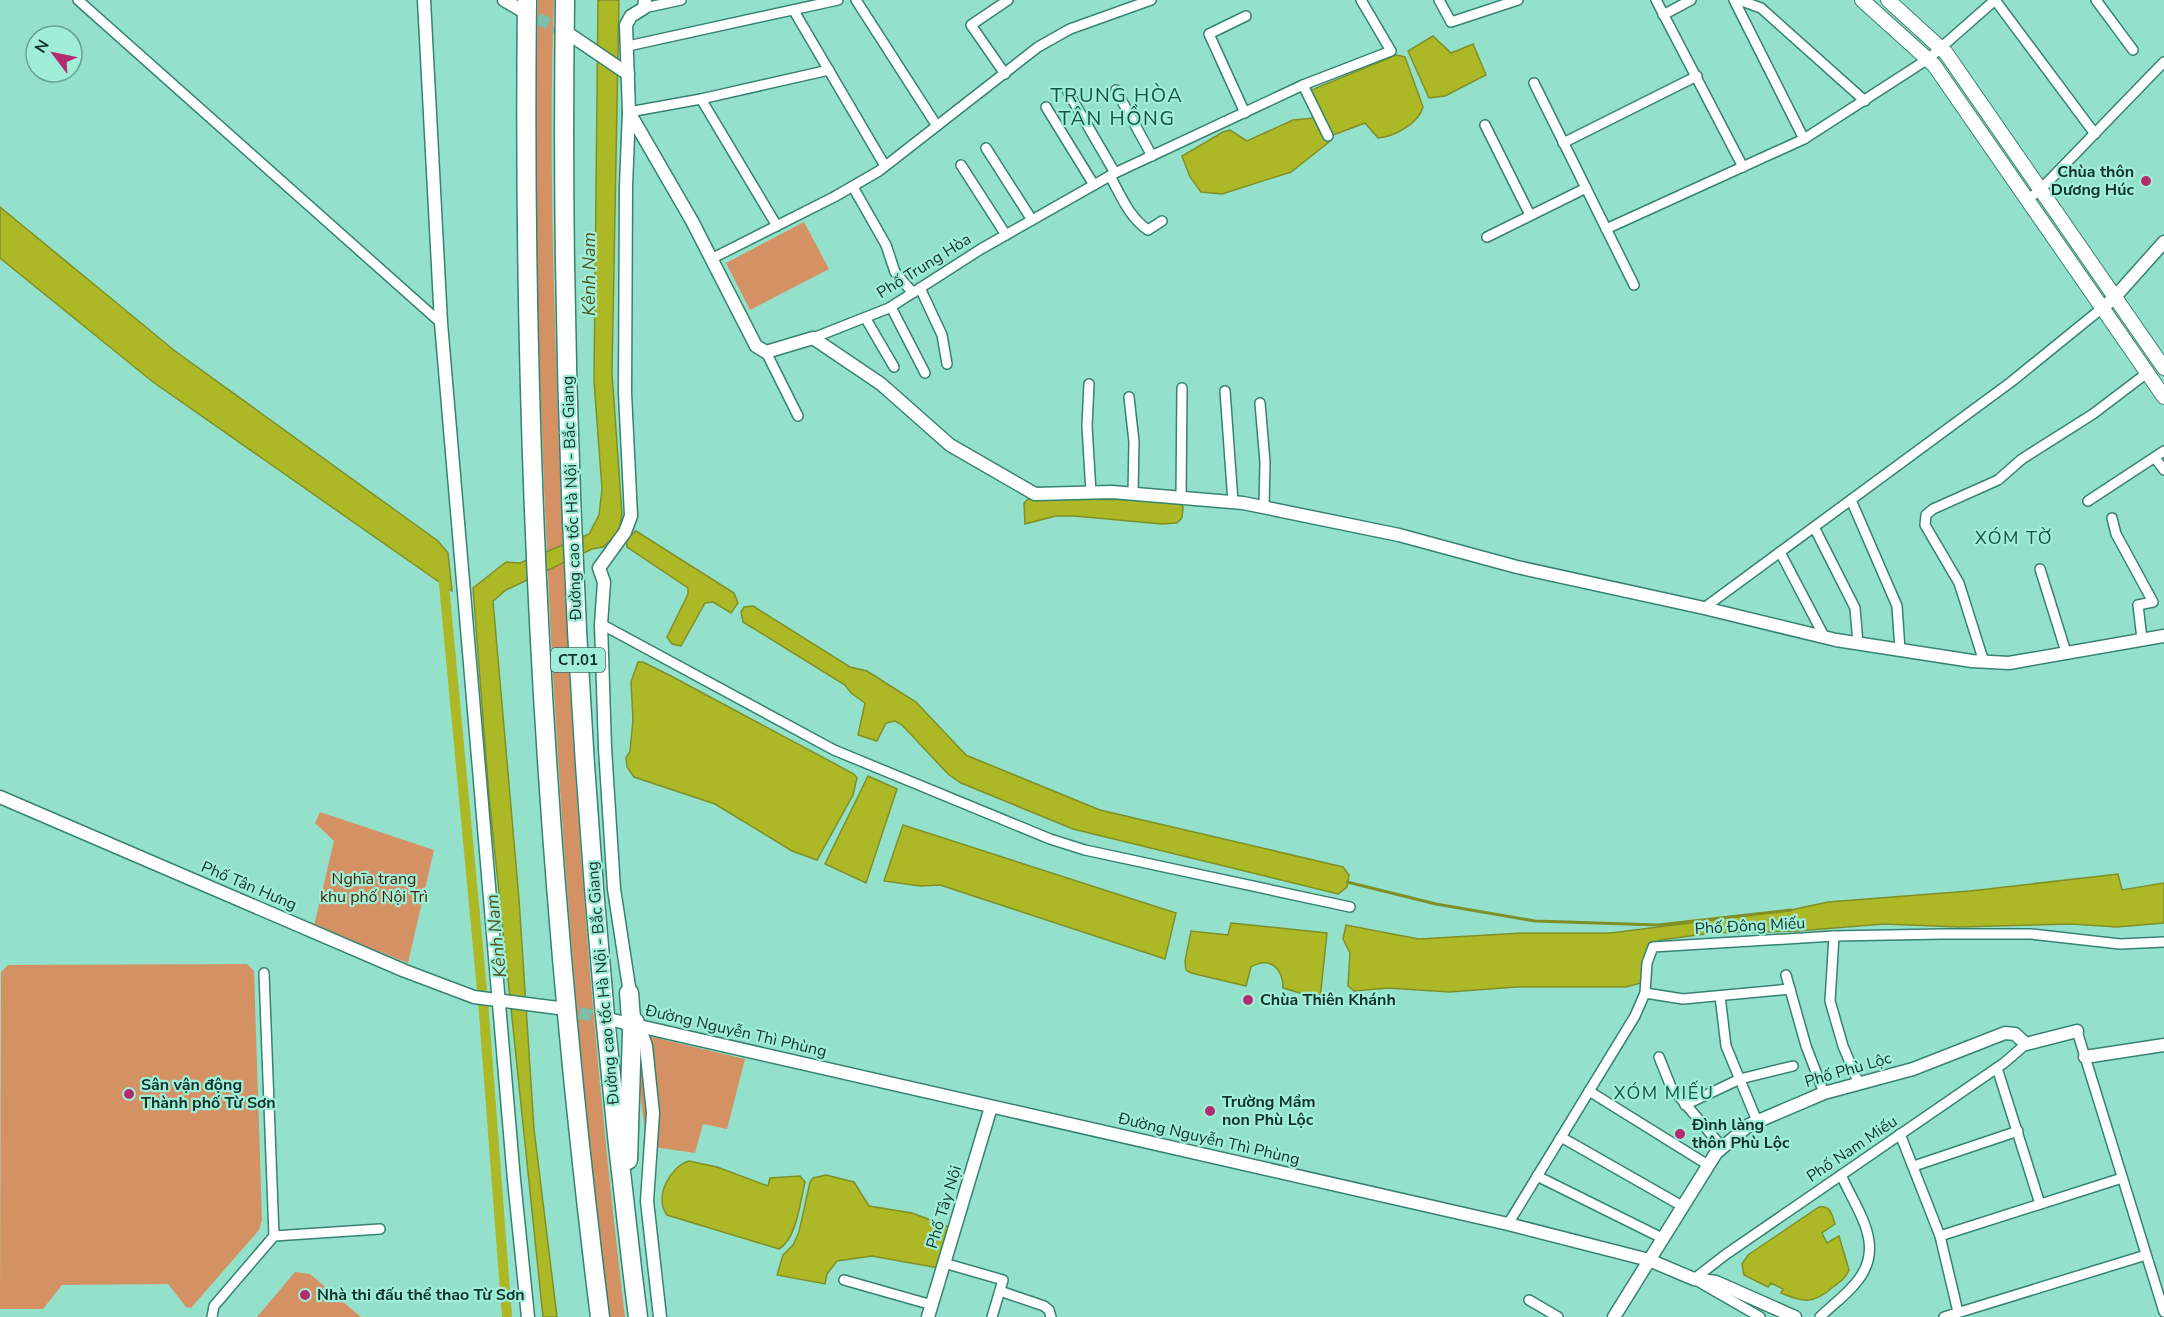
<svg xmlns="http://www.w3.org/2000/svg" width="2164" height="1317" font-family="'Nunito Sans',sans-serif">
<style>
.green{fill:#d49164}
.water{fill:#acb826;stroke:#7e9027;stroke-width:1.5}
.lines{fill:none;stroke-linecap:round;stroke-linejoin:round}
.stream{stroke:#7e9027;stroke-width:3}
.canal{stroke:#acb826;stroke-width:10}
.tertiary-tunnel{stroke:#7abeab;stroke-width:12;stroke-dasharray:12 6;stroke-linecap:butt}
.minor-casing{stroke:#358370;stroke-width:12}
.tertiary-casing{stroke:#358370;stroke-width:15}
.secondary-casing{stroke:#358370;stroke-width:16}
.motorway-casing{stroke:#358370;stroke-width:21}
.minor{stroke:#fff;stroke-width:9}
.tertiary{stroke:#fff;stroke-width:12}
.secondary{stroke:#fff;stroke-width:14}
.motorway{stroke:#fff;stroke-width:18}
.poi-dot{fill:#b32c70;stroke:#a1eed8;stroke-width:2}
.labels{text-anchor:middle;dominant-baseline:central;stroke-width:4.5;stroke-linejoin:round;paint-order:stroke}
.shield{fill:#a1eed8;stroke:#3d6b5e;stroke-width:1.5}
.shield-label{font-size:15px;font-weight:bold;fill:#12332a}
.poi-label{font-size:16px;font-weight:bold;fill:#12332a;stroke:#a1eed8;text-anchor:start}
.street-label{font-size:16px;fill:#12332a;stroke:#a1eed8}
.park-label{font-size:16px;fill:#471f00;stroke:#a1eed8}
.water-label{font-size:18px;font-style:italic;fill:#4e541e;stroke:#a1eed8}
.neighbourhood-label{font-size:18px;letter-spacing:1.5px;fill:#165345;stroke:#a1eed8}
.quarter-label{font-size:20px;letter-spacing:1.5px;fill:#165345;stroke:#a1eed8}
</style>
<rect width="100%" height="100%" fill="#94e1cb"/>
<g class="green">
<path d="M538,0H554C549,130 553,261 557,391C567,701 588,1009 625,1317H608C578,1055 557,794 546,530C538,354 533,177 538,0Z"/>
<path d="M804,222L829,269L750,310L726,263Z"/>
<path d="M320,812L434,850L408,963L314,926L334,841L315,823Z"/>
<path d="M247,964L254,971L262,1220L259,1230L191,1308L186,1307L168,1284L62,1285L43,1309H0L1,972L8,965Z"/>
<path d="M632,1032L745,1059L727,1129L703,1124L695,1153L647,1146Z"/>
<path d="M295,1272L310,1274L361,1317H257Z"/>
</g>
<g class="water">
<path d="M598,0H619L612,373L622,515L619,529L631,535L636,531L734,593L738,603L731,613L713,602L705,603L681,646L672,644L667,637L688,594V588L627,547L626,541L615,536L603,547L592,549L506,590L493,601L519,899L534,1129L557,1317H543L489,796L473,588L506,562L520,563L589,534L599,515L602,489L594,381Z"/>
<path d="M1433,36L1451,53L1473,44L1486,75L1445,96L1429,98L1408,51Z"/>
<path d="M1396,55L1405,57L1423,107C1419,123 1394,137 1378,138L1365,123L1333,135L1309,91Z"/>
<path d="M1314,118L1329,142L1291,172L1222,194L1201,192L1190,177L1182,156L1223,132L1230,130L1247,141L1293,120Z"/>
<path d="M0,207L175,351L438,541L448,553L452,591L153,382L0,258Z"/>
<path d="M1028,499L1177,500L1183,507L1182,518L1177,523L1162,524L1074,516H1056L1025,524L1024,503Z"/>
<path d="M753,606L850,667L867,671L916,702L966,755L973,758L1100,810L1343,867L1349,875L1347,887L1338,894L1073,829L961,783L948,774L902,725L895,721L886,723L877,741L858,735L865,703L851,693L845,685L743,622L741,612L744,607Z"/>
<path d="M638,662H643L671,676L854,774L857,778L853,795L817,860L792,851L715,804L634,777L627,767L626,758L630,751L633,720L631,682Z"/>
<path d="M868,776L897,789L866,883L825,864Z"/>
<path d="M903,825L1176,913L1165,959L940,885L920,886L884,881Z"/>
<path d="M2118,874L2122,890L2164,883V923L2117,927L2071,924L1959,927L1884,924L1797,931L1713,933L1660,940L1654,945L1641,983L1626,987H1516L1449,992L1388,988L1354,991L1348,986L1350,953L1343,939L1346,925L1419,939L1523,933H1611L1791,910L1828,902L1970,891Z"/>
<path d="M1231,923L1327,933L1320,999L1283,988C1283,968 1270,956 1251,967L1246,986L1191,973L1186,970L1185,961L1191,931L1228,935Z"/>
<path d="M689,1161L717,1167L768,1186L770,1178L800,1176L805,1182C800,1202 797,1238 779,1249L667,1215C653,1197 671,1166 689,1161Z"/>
<path d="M826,1175L854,1182L869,1206L912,1213L952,1228L938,1268L872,1256L837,1261L827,1274L825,1284L777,1275L783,1255L793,1245L799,1232L810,1182L813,1178Z"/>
<path d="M1819,1207C1831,1205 1832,1215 1835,1224L1822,1233L1827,1243L1839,1236L1849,1270C1846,1278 1840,1282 1833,1287C1814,1304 1804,1303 1781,1293L1783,1289L1771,1283L1768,1287L1744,1275L1742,1264L1748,1255Z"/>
</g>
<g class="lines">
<path class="stream" d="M1347,882L1436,904L1535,921L1658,925L1791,910"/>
<path class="canal" d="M443,574L483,1001L507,1317"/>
<g class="tertiary-tunnel">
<path d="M522,10L570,35"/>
<path d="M562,1009L608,1019"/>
</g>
<g class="minor-casing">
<g id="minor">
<path d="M78,0L441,323"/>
<path d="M856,0L937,126"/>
<path d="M1439,0L1451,22L1518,0"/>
<path d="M1656,0L1743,167"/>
<path d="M1734,0L1804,139"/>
<path d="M1739,0L1761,8L1865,101"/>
<path d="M1995,0L2095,134"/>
<path d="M2096,0L2133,50"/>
<path d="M644,8L681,0"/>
<path d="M794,11L885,166"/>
<path d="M1663,15L1691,0"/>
<path d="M628,46L838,0"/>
<path d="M1005,74L971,25L1008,0"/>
<path d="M1534,83L1634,285"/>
<path d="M1303,85L1328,136"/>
<path d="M1116,90L1152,156"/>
<path d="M1068,92L1115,173"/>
<path d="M701,99L777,226"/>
<path d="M1046,107L1094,185"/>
<path d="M629,112L701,99L829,70"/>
<path d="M1245,113L1209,34L1246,16"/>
<path d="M1485,125L1530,215"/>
<path d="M1563,143L1697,76"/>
<path d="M986,148L1032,220"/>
<path d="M961,165L1006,235"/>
<path d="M1110,176C1121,196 1129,217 1148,230L1162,221"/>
<path d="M853,187L886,245L895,272L913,293"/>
<path d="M2027,200L2040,190L2164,62"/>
<path d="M1606,229L1804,139L1928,59L1995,0"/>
<path d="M1487,237L1586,188"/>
<path d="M711,259L834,197L879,171L1038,47L1070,29L1151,0"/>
<path d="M920,288L942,335L947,364"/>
<path d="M891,307L925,373"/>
<path d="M866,319L894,367"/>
<path d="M813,338L889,308L981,249L1115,173L1303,85L1391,51L1361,0"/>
<path d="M766,352L798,416"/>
<path d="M1089,384L1087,426L1091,493"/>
<path d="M1225,391L1233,502"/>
<path d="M1129,397L1134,442L1133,494"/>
<path d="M1260,403L1265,462L1264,507"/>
<path d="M2155,458L2164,470"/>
<path d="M1181,498L1182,388"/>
<path d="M1851,500L1897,606L1900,650"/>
<path d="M2088,501L2164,451"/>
<path d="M2112,518L2116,534L2153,602L2138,605L2142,639"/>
<path d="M1814,527L1855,608L1858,644"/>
<path d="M1780,552L1825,638"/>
<path d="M2040,569L2066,652"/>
<path d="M1704,608L2011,382L2101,309"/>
<path d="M601,624L834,750L1050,839L1085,850L1350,907"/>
<path d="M1984,662L1959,583L1925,525L1926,515L1933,509L1998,480L2022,459L2093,414L2147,373"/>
<path d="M1834,936L1830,1001L1843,1046L1859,1084"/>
<path d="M264,973L274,1236"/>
<path d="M1786,975L1806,1046L1824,1093"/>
<path d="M1645,993L1683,999L1790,989"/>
<path d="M1720,996L1726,1046L1757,1121"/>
<path d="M2077,1031L2164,1312"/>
<path d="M1659,1057L1671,1087L1722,1147"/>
<path d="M1997,1068L2040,1204"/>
<path d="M1589,1091L1708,1165"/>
<path d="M1685,1105L1740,1079L1793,1066"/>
<path d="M1900,1134L1940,1236L1958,1312"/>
<path d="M1561,1137L1682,1206"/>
<path d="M1914,1166L2018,1131"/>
<path d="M1537,1176L1662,1238"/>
<path d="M1508,1224L1635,1016L1645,993L1647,963L1653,947L1834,936L1943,934H2031L2120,944L2164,942"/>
<path d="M1940,1236L2122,1178"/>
<path d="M944,1263L1003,1280L992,1317"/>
<path d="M844,1280L932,1305"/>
<path d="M1000,1291L1044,1306L1049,1310L1051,1317"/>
<path d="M1529,1300L1558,1317"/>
<path d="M212,1317L214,1306L274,1236L380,1229"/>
<path d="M1760,1317L1694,1279L1725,1255L2004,1063L2026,1044"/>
<path d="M1820,1317C1831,1306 1844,1297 1854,1285C1888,1248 1858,1213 1841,1175"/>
<path d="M1944,1317L2146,1255"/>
</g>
</g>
<g class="tertiary-casing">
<g id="tertiary">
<path d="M424,0L441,323L514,1180L528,1317"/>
<path d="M504,0L521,10"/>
<path d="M645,0L644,8L631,16L626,25L629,112L692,221L756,346L766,352L813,338L881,384L950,445L1035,494L1112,492L1243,503L1399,535L1517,567L1704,608L1836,640L1972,661L2009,663L2164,636"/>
<path d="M572,36L628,74"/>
<path d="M629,112L626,186L625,393L631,516L625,532L599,568L604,582L601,624L605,748L614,889L631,1000"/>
<path d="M2101,309L2114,298L2164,242"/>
<path d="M0,797L405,971L474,997L558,1008"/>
<path d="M608,1019L1508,1224L1649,1260L1694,1279L1716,1282L1795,1317"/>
<path d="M637,1020L646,1046L653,1113L647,1201L660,1317"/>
<path d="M2085,1057L2164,1045"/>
<path d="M928,1317L991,1107"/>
<path d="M1614,1317L1716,1153L1749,1125L1824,1093L1913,1069L2005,1033L2015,1034L2026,1044L2077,1031"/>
</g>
</g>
<g class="secondary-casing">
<g id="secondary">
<path d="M1862,0L1934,65L2164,397"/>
<path d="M1888,0L1946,53L2164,368"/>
</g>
</g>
<g class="motorway-casing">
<g id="motorway">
<path d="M527,0C522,440 545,880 600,1317"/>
<path d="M565,0C559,440 583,880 638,1317"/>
<path d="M628,1160L632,1032L629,993"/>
</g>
</g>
<use href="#minor" class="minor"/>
<use href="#tertiary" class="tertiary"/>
<use href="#secondary" class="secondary"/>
<use href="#motorway" class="motorway"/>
</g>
<g class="poi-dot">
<circle cx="2146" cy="181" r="6"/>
<circle cx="1248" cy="1000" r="6"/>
<circle cx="129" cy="1094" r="6"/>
<circle cx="1210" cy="1111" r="6"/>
<circle cx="1680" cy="1134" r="6"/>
<circle cx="305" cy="1295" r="6"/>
</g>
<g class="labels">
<rect class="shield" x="551" y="648" width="54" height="24" rx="4.5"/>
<g class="shield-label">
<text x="578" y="660">CT.01</text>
</g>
<g class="poi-label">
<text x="2134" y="172" text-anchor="end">Chùa thôn<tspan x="2134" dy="18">Dương Húc</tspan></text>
<text x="1260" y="1000">Chùa Thiên Khánh</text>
<text x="141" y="1085">Sân vận động<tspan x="141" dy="18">Thành phố Từ Sơn</tspan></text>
<text x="1222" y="1102">Trường Mầm<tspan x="1222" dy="18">non Phù Lộc</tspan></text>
<text x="1692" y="1125">Đình làng<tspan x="1692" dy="18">thôn Phù Lộc</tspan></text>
<text x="317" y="1295">Nhà thi đấu thể thao Từ Sơn</text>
</g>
<g class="street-label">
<text transform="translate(924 266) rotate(-32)">Phố Trung Hòa</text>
<text transform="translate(572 498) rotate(-92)">Đường cao tốc Hà Nội - Bắc Giang</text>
<text transform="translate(249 886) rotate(23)">Phố Tân Hưng</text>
<text transform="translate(1750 926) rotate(-3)">Phố Đông Miếu</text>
<text transform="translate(603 983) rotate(-95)">Đường cao tốc Hà Nội - Bắc Giang</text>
<text transform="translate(736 1031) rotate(13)">Đường Nguyễn Thì Phùng</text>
<text transform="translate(1848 1070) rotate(-16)">Phố Phù Lộc</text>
<text transform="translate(1209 1139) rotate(13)">Đường Nguyễn Thì Phùng</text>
<text transform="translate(1852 1149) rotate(-34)">Phố Nam Miếu</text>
<text transform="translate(944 1207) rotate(-73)">Phố Tây Nội</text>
</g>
<g class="park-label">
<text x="374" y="879">Nghĩa trang<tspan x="374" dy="18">khu phố Nội Trì</tspan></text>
</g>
<g class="water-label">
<text transform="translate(589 274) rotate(-90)">Kênh Nam</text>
<text transform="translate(496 936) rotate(-96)">Kênh Nam</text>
</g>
<g class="neighbourhood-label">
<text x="2014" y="538">XÓM TỜ</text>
<text x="1664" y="1093">XÓM MIẾU</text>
</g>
<g class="quarter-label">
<text x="1117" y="95">TRUNG HÒA<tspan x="1117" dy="23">TÂN HỒNG</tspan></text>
</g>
</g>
<g transform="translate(54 54) rotate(302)"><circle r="28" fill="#a1eed8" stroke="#68a392" stroke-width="1.5"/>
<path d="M0-4.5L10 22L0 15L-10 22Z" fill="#b32c70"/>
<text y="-9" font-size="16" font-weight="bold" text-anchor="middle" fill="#12332a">N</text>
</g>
</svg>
